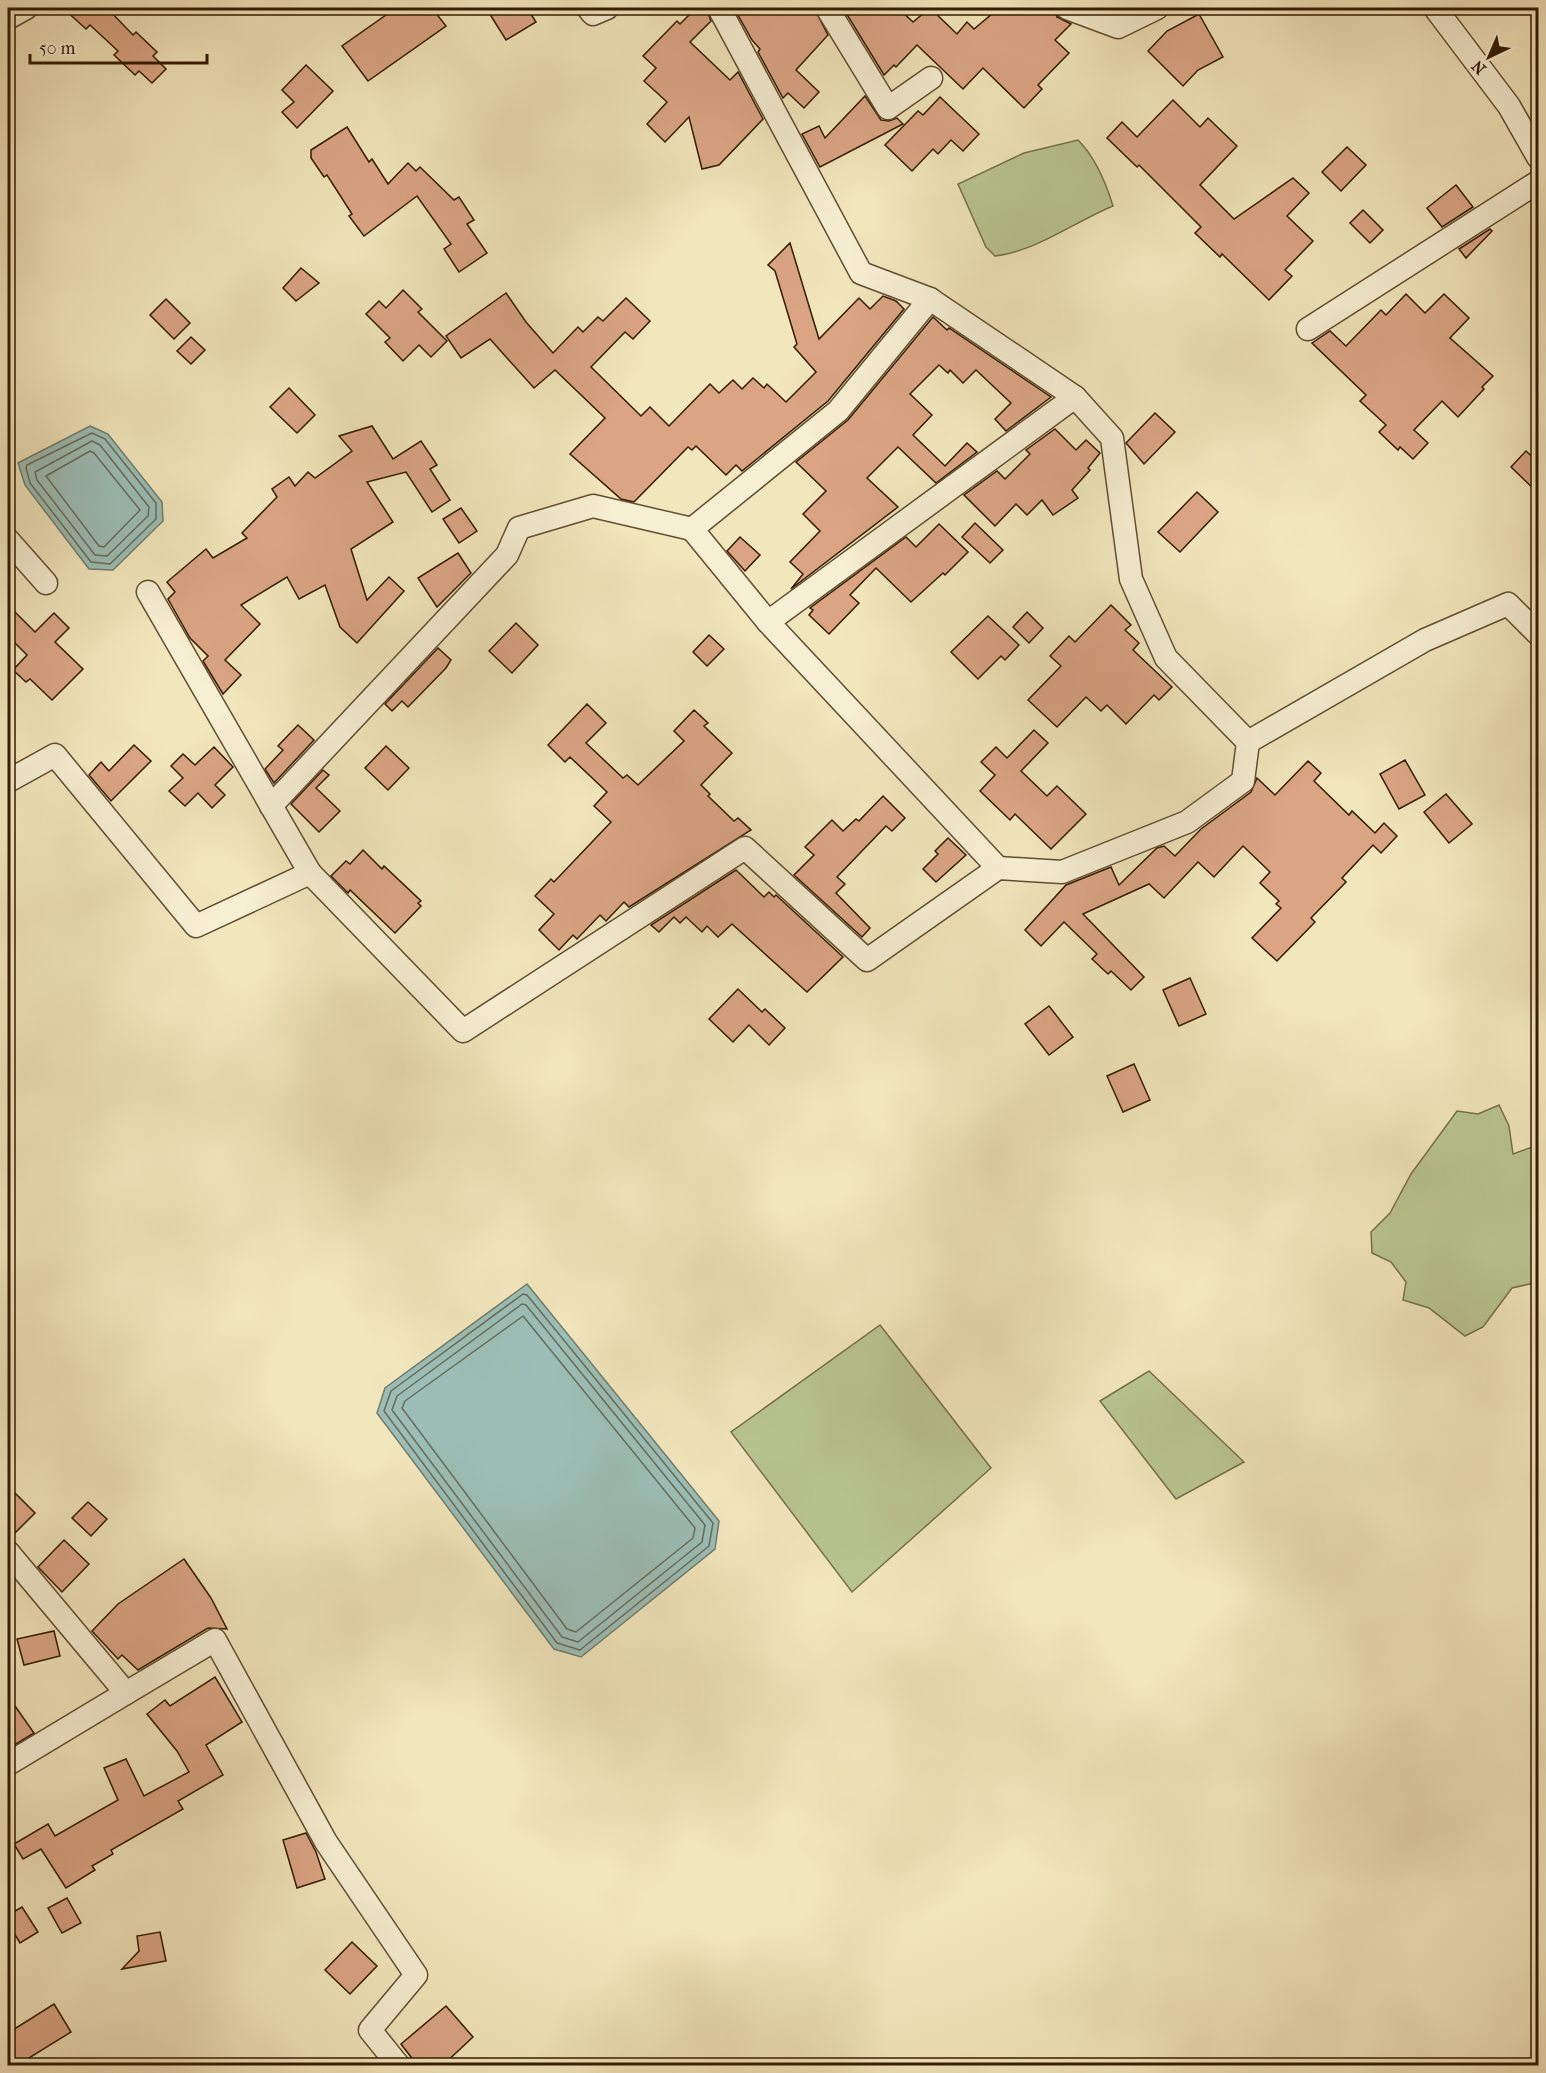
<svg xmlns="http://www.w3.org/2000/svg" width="1546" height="2073" font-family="'IM FELL French Canon',serif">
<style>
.green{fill:#b9c591;stroke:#76704a;stroke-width:1.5}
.water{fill:#9cbeb6;stroke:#727d6e;stroke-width:1.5}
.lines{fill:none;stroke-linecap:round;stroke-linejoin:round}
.shore{stroke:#676c5c;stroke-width:1.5}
.building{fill:#dba584;stroke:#321b02;stroke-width:1.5}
.street-casing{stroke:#624e30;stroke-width:25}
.street{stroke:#f7efd3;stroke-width:22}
</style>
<rect width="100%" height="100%" fill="#f2e6bc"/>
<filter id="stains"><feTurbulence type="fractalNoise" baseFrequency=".00333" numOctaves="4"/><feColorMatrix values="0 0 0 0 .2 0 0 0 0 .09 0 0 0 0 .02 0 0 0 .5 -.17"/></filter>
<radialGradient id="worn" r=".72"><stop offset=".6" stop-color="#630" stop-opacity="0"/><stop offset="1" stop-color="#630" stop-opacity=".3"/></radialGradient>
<g class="green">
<path d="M1078,140C1095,157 1106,183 1113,206C1074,222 1037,251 995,256L986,247L958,184L1024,153Z"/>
<path d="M1499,1105L1509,1126L1513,1154L1538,1145V1185L1535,1194L1538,1195V1271L1530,1284L1512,1288L1483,1327L1465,1336L1429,1308L1403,1300L1406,1282L1391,1262L1372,1253L1371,1232L1390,1213L1411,1174L1457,1111L1478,1114Z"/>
<path d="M880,1325L991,1468L852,1592L731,1432Z"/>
<path d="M1149,1371L1244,1462L1176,1499L1100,1401Z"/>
</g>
<g class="water">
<path d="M90,426L108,434L162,502L163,521L113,570L89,569L25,485L18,463Z"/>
<path d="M527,1284L719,1521L715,1549L581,1657L554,1649L377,1413L385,1388Z"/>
</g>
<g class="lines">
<g class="shore">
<path d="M92,433L105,439L156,503V519L110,564L91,562L30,483L26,468L27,465Z"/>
<path d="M92,441L100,445L149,507L148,516L107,556L95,555L37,480L35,472Z"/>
<path d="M90,451L94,453L140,510L104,547L99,546L46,476Z"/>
<path d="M523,1294L527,1295L713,1523L709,1546L580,1650L557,1643L384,1411L391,1391Z"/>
<path d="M522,1304L526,1305L705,1525L702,1542L578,1642L562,1637L392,1410L397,1396Z"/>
<path d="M523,1316L695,1528L693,1538L576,1632L567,1629L402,1408L405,1401Z"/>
</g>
</g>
<g class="building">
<path d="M63,8H107L133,35L136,32L157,52L153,56L166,69L152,83L139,71L135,75L114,55L118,51L90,25L86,29Z"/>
<path d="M396,8H432L446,26L368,81L342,46Z"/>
<path d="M486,8H527L536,22L506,40Z"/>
<path d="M696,8H706L711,21L690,42L730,80L738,72L763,119L719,165L702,169L689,117L665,142L647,124L667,102L644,81L656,68L643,56L677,21L680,24Z"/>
<path d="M734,8H814L828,35L796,70L819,92L804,108L788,93L783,98L758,52L760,49L752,40Z"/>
<path d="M843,8H898L913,22L930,8L957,34L967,22L974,29L999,8H1054L1057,17L1071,24L1055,40L1069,53L1038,85L1042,89L1024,108L983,68L963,89L917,45L896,67L894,65L884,75Z"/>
<path d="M1199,14L1223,57L1198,70L1183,86L1148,51L1167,31Z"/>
<path d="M306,65L333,91L297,128L282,112L294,102L282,90Z"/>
<path d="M865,96L881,120L889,121L897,118L903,124L820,167L802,134L819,126L825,138Z"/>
<path d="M940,97L979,134L963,151L951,140L938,154L933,149L912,171L885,145L918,111L923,115Z"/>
<path d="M1173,100L1200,127L1208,118L1237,146L1200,185L1234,219L1293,178L1309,193L1287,216L1313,241L1285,270L1292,276L1269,300L1222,254L1220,257L1195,233L1201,227L1139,165L1137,167L1107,138L1122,122L1137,137Z"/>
<path d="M347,127L369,162L372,159L388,184L408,163L416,171L420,167L454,200L459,197L474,220L467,224L487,253L459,272L444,249L451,244L417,196L364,236L349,216L352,214L327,175L324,177L311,158V150Z"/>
<path d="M1347,147L1366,165L1341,191L1322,172Z"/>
<path d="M1456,185L1473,207L1442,227L1427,208Z"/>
<path d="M1363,210L1383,230L1370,243L1350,223Z"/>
<path d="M1490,229L1492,231L1466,258L1459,249Z"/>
<path d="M790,243L819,339L859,298L870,309L883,296L896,301L904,309L828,401L742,471L736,465L726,475L696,446L692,450L688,447L634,502L621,499L570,454L605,418L555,370L534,388L490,339L461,358L446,336L506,293L526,322L553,353L578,327L583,332L598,317L603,321L626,298L650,321L633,339L625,332L591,367L641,416L650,407L669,426L710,384L719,393L733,380L742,389L753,378L764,388L767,384L786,402L816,372L794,347L797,344L775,271L768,265Z"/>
<path d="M301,268L319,283L296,301L283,288Z"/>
<path d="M403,290L422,309L418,312L447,341L431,357L419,345L403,361L385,342L390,338L366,314L379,301L386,308Z"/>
<path d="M1406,294L1425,313L1444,294L1469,318L1450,338L1493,376L1482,387L1484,389L1458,417L1442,401L1414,430L1428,443L1413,459L1400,447L1398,450L1379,432L1386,425L1360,401L1366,395L1312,343L1330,331L1346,346L1381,310L1386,315Z"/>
<path d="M166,299L190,323L174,339L150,315Z"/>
<path d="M933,317L947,330L949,328L1051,397L1006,431L995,419L1011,403L976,370L963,383L950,370L948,373L939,365L910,394L932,415L913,435L945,466L967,443L977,452L936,483L898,447L867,478L898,507L791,589L803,574L790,562L820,531L803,514L826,491L796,462L848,420Z"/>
<path d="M191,337L205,350L191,364L177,351Z"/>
<path d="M289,388L315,415L297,433L270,407Z"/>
<path d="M1155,413L1175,432L1144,464L1126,443Z"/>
<path d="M372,426L393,459L421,441L437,465L430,469L450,500L432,512L406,472L367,482L393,522L351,549L367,600L389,577L404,591L357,643L340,627L325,585L299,599L287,577L241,605L260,624L225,660L241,675L223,694L203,661L208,656L190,638L168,599L175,592L167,582L206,549L213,558L247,538L242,533L277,497L272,489L289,477L295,486L308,472L315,478L352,451L339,436Z"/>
<path d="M1055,429L1076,450L1086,440L1100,453L1088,468L1090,470L1072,490L1078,498L1053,515L1042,500L1027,515L1016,504L995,526L964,495L997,471L1005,479L1030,454L1026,450Z"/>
<path d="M1526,451L1539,463V494L1511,467Z"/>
<path d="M1197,492L1218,512L1180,552L1158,532Z"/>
<path d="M461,508L477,531L459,543L443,519Z"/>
<path d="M975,523L1003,550L990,563L962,537Z"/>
<path d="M939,524L968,552L945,575L943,573L911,602L876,568L850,595L859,603L829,634L809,615L813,610L810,608L906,537L916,547Z"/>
<path d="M740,537L760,555L745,571L727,551Z"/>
<path d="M458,553L471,573L437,607L418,578Z"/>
<path d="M8,605L35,632L54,613L69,628L55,642L83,669L52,700L30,679L26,682L13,670L27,655L8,636Z"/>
<path d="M1111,605L1131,625L1125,630L1139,643L1133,650L1172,687L1159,700L1154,695L1126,724L1107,705L1101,711L1086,697L1057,727L1028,700L1061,666L1050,656L1069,636L1075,642Z"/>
<path d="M1027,612L1043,628L1029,643L1013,627Z"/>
<path d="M988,616L1019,645L1005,660L1001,656L978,679L951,652Z"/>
<path d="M516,623L538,645L512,673L489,651Z"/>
<path d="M709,635L724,649L707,666L693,652Z"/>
<path d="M438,648L451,660L446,668L408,707L402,701L392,711L385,704Z"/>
<path d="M587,704L606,723L586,743L623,778L627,775L638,785L684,741L674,731L694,710L708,723L704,726L732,753L701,785L710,794L708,796L734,821L738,818L751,830L629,907L624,902L606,921L600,915L577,939L573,935L559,950L539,930L554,914L535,896L551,879L554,882L611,822L594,806L607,792L570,757L565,762L548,745Z"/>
<path d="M298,725L314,740L274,783L265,769L283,750L278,746Z"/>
<path d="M1034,730L1048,743L1021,771L1047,796L1057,786L1086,814L1051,849L1015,814L1010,820L980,791L995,775L981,762L996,747L1007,758Z"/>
<path d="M134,745L151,761L111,801L89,775L101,762L109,771Z"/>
<path d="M386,746L409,768L388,790L365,768Z"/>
<path d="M214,747L233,767L215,785L225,795L212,808L198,793L185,806L169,791L183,778L171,766L183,754L195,765Z"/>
<path d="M1405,760L1425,795L1399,809L1380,774Z"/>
<path d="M1308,761L1321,773L1314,781L1349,815L1352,811L1375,833L1384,823L1397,836L1381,853L1373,845L1342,878L1346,882L1311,918L1315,922L1277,961L1252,938L1281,908L1276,904L1279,901L1260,883L1270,872L1243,846L1214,877L1198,862L1164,898L1149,884L1083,914L1144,977L1131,990L1111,971L1108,974L1092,959L1097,954L1064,922L1041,946L1025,930L1066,885L1111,867L1119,885L1157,848L1164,846L1175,856L1201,829L1251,792L1257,778L1275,795Z"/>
<path d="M323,770L329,775L316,788L340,811L319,832L291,804Z"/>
<path d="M1446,794L1472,824L1449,843L1424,812Z"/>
<path d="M883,796L905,818L892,831L886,826L837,877L845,884L836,893L870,928L862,937L794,875L814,855L805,847L832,820L843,831L856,819L859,821Z"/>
<path d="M948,838L966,855L936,882L923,869L938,854L935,851Z"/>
<path d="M363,850L382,869L384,866L421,901L418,903L421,906L395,933L350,890L348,893L331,876L346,861L350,864Z"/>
<path d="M736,870L764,897L769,892L774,897L776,895L843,957L807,992L732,924L718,937L707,926L702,932L686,917L680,923L674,917L659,932L651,925Z"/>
<path d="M1190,978L1206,1014L1179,1026L1163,990Z"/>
<path d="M738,989L762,1012L765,1009L785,1028L769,1045L749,1025L733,1042L709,1019Z"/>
<path d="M1049,1006L1073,1037L1049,1055L1025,1024Z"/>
<path d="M1134,1064L1150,1100L1123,1112L1107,1076Z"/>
<path d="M8,1486L35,1513L9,1539H8Z"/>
<path d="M88,1502L107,1519L91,1536L72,1518Z"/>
<path d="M64,1540L89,1564L62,1592L38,1567Z"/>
<path d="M184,1559L211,1598L227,1629L208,1628L138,1670L122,1655L118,1659L92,1631L118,1604Z"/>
<path d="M54,1631L60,1656L24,1665L17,1639Z"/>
<path d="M215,1677L242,1722L206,1745L223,1775L178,1801L183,1809L111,1850L113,1854L92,1866L95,1870L66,1888L41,1849L23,1859L14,1844L48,1824L55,1836L118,1800L104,1768L126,1759L144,1796L189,1772L177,1751L147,1714L165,1700L170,1706Z"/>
<path d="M8,1696L34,1733L8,1749Z"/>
<path d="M306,1833L316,1852L325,1879L297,1888L283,1840Z"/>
<path d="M67,1898L81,1923L62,1933L48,1908Z"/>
<path d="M22,1907L38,1932L20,1943L8,1923V1915Z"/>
<path d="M160,1932L166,1961L122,1969L139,1951L137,1936Z"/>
<path d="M352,1942L377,1966L350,1994L325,1970Z"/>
<path d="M54,2004L71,2032L16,2066H8V2033Z"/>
<path d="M446,2006L473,2037L442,2066H418L401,2044Z"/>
</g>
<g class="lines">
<g class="street-casing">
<g id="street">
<path d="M588,8L593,14L607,8"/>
<path d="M719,8L861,273L930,299L1075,397L1112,438L1131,579L1166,658L1248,742"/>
<path d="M827,8L888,108L931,78"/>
<path d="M1067,8L1118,27L1157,8"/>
<path d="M1435,8L1509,106L1538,157"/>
<path d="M8,18L26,8"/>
<path d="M930,299L838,411L692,529L768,622L998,868"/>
<path d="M1308,329L1538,182"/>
<path d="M8,540L46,583"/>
<path d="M148,592L310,873"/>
<path d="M768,622L1075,397"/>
<path d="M8,781L55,755L196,926L310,873L463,1031L745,848L867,960L998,868L1062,872L1187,822L1243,781L1248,742L1425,640L1508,604L1538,634"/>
<path d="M271,806L507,555L519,528L593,506L692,529"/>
<path d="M8,1552L126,1693L215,1640L326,1842L416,1975L370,2030L399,2066"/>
<path d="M8,1764L126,1693"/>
</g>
</g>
<use href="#street" class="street"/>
</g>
<rect width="1546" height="2073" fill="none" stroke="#f2e6bc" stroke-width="30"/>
<rect x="9" y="9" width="1528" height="2055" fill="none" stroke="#321b02" stroke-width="3"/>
<rect x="15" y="15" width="1516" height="2043" fill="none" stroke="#321b02" stroke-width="1.5"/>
<g transform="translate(1489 57) rotate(224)" stroke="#f7efd3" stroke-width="4.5" paint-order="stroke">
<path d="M0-4.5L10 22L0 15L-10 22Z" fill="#321b02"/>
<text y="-9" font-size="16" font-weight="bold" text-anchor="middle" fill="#321b02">N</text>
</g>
<path d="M30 54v9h177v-9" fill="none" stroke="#321b02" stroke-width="3"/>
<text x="39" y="54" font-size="18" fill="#321b02" stroke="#f7efd3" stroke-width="4.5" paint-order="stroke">50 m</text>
<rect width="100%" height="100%" filter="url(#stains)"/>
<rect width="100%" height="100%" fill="url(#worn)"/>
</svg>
